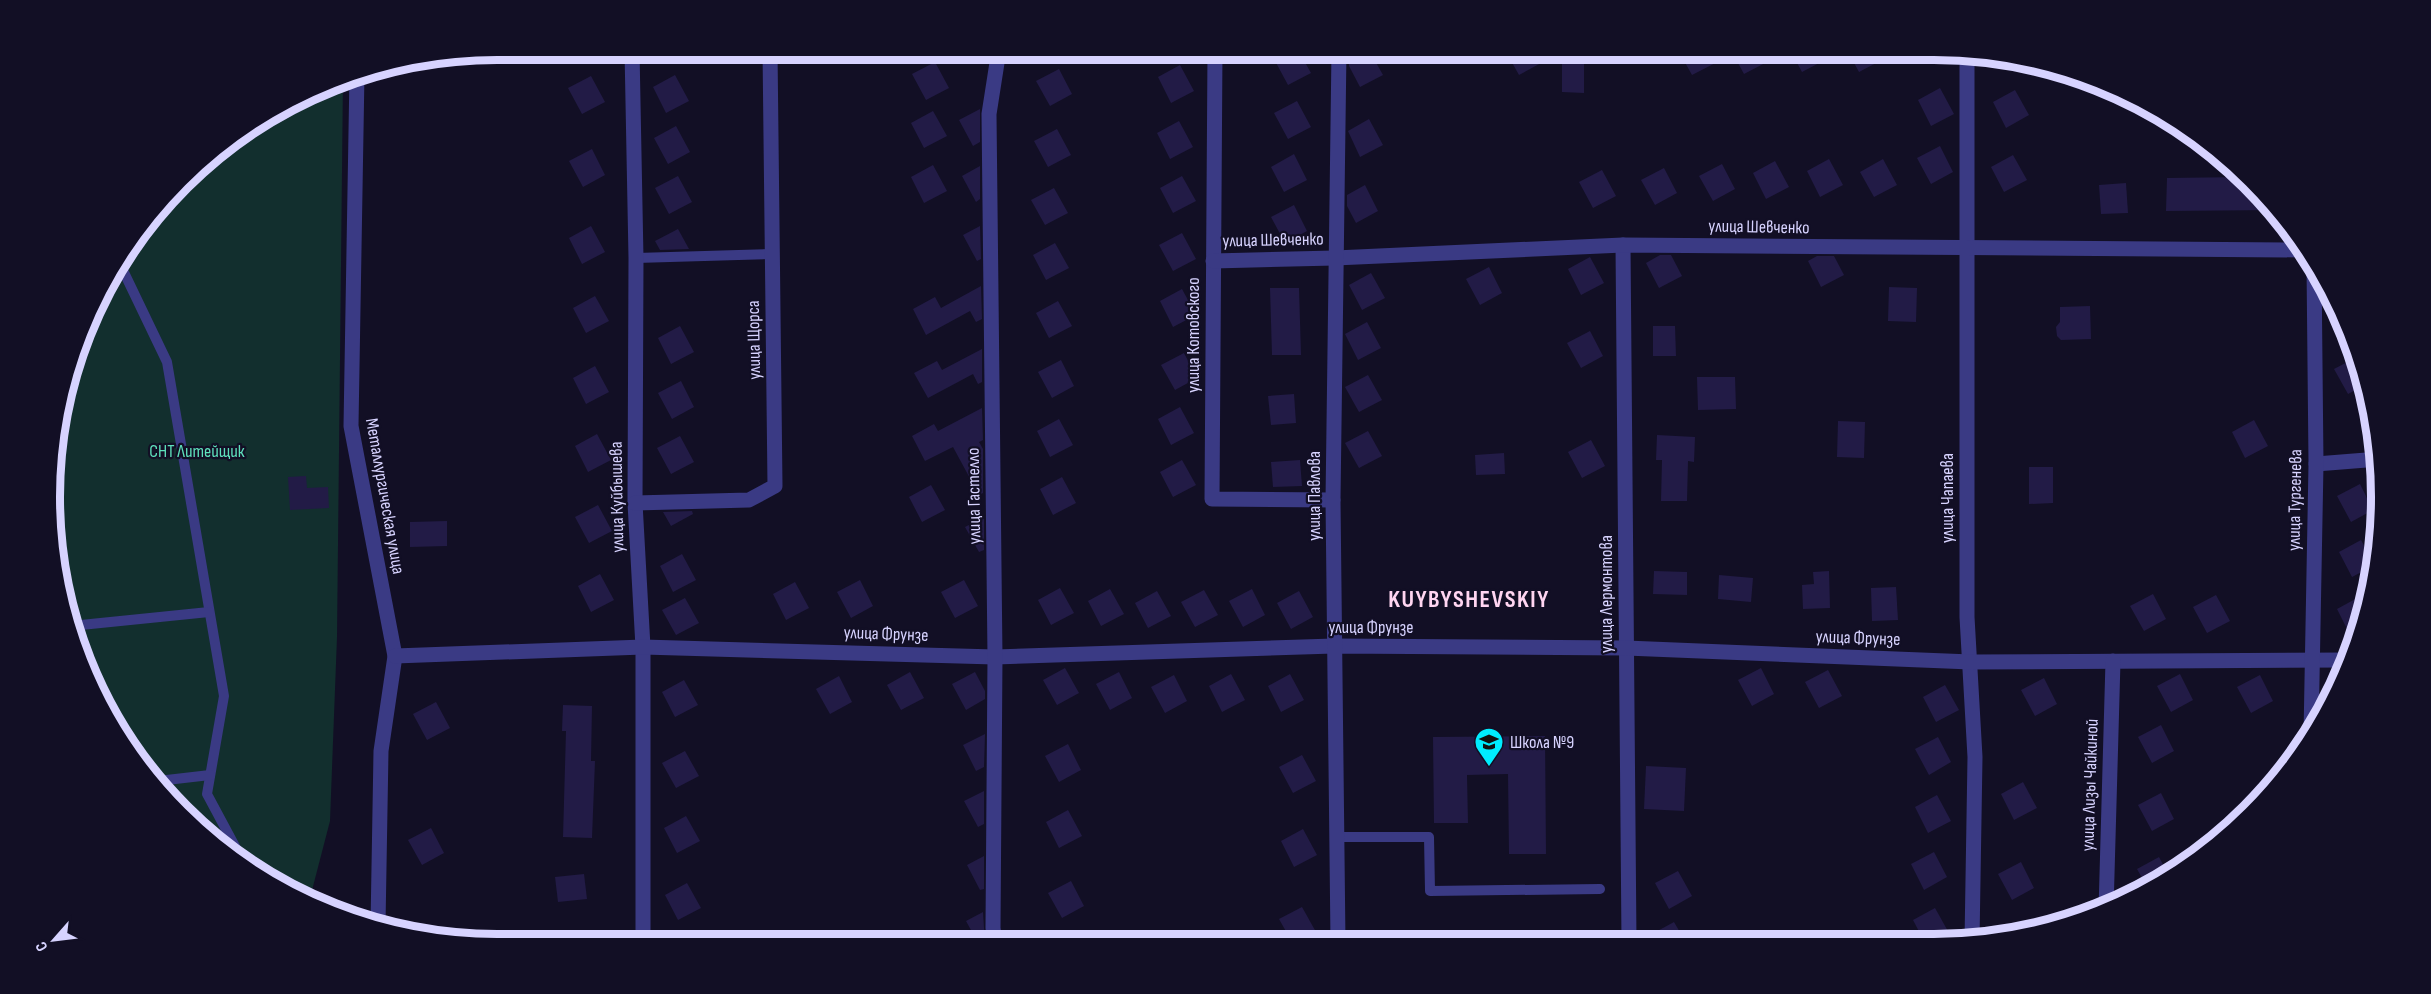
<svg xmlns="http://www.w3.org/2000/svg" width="2431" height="994" font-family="'Sofia Sans Condensed',sans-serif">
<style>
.green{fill:#122f2e}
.building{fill:#221b46}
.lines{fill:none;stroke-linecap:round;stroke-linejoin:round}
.service{stroke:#3a3a84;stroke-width:10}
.minor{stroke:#3a3a84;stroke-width:15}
.labels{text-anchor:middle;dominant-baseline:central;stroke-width:4.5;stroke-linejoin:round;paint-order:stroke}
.street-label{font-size:18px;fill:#d7d3ff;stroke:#120f25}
.park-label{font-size:18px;fill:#5ee0bc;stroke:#120f25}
.poi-label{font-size:18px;fill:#d7d3ff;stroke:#120f25;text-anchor:start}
.district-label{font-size:24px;font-weight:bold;letter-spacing:1.5px;fill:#ffd5f1;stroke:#120f25}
.rim{fill:none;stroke:#d7d3ff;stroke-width:8}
</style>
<rect width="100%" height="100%" fill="#120f25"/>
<path class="green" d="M343,78L337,637L330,821L310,898L225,852L125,745L83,668L58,585L53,438L73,353L109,274L202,160L274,109Z"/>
<g class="building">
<path d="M1292,50H1298L1311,73L1288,85L1274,59Z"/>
<path d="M1369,50L1383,75L1360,87L1349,66V60Z"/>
<path d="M1505,50H1534L1541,63L1519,75Z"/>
<path d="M1678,50H1844L1802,72L1790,50L1744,74L1733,54L1692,75Z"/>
<path d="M1847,50H1901L1859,72Z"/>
<path d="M935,62L949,88L926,100L912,74Z"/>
<path d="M1562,62H1584V93L1562,92Z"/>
<path d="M1180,65L1194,91L1171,103L1158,77Z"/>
<path d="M1059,69L1072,94L1050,106L1036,81Z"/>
<path d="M675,75L689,101L666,113L653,87Z"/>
<path d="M591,76L605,102L582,114L568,88Z"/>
<path d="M1940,88L1954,114L1931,126L1918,100Z"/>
<path d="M2015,90L2029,115L2006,128L1993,102Z"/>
<path d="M1297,101L1311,127L1288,139L1274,113Z"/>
<path d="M980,109V142L973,146L959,120Z"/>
<path d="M933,111L947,136L924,148L911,123Z"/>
<path d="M1369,119L1383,145L1360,157L1348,131Z"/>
<path d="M1179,121L1193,147L1170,159L1157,133Z"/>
<path d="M676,126L690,152L668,164L654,138Z"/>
<path d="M1057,129L1071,155L1048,167L1034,141Z"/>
<path d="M1940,146L1953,172L1931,184L1917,158Z"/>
<path d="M592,149L605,175L583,187L569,161Z"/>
<path d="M1294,154L1307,180L1284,192L1271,167Z"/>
<path d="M2013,155L2027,180L2004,192L1991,167Z"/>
<path d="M1829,159L1843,185L1820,197L1807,171Z"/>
<path d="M1883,159L1897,185L1874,197L1860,172Z"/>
<path d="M1775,161L1789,187L1766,199L1753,173Z"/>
<path d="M1722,164L1735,189L1713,201L1699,176Z"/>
<path d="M933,165L947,191L924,203L911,177Z"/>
<path d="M980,166V199L976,202L962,176Z"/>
<path d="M1664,168L1677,193L1655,205L1641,180Z"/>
<path d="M1602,170L1616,196L1593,208L1579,182Z"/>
<path d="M678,176L692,202L669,214L655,188Z"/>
<path d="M1182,176L1196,201L1173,213L1160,188Z"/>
<path d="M2245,177L2276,210L2166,211L2167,178Z"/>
<path d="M2126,183L2128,213L2101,214L2099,185Z"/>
<path d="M1365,185L1378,211L1356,223L1347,206V195Z"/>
<path d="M1054,188L1068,213L1045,225L1031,200Z"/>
<path d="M1294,205L1307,231L1285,243L1271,217Z"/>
<path d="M591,226L605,252L582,264L569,238Z"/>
<path d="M980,226L981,259L977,261L963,235Z"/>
<path d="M678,229L689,249L660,250L655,241Z"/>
<path d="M1182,233L1196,259L1173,271L1159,245Z"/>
<path d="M1055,243L1069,268L1046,280L1033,255Z"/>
<path d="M1660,255H1671L1682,276L1659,288L1646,263Z"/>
<path d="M1817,256H1834L1844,275L1821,287L1808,261Z"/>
<path d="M1590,257L1604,283L1581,295L1568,269Z"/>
<path d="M1489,267L1502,293L1480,305L1466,279Z"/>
<path d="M1371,273L1385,298L1362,310L1349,285Z"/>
<path d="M981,286L982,319L976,322L970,311L926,335L913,309L935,297L941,308Z"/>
<path d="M1889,287L1917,288L1916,322L1888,321Z"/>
<path d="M1270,288H1299L1301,355H1272Z"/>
<path d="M1182,289L1196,315L1173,327L1160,301Z"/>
<path d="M595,296L609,321L586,333L573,308Z"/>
<path d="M1058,301L1072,326L1049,338L1036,313Z"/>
<path d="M2090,306L2091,339L2061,340L2057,336L2056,327L2060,322V307Z"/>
<path d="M1367,322L1381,348L1358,360L1345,334Z"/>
<path d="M680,326L694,352L671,364L658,338Z"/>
<path d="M1653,326H1675L1676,356H1653Z"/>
<path d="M1590,331L1603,356L1581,368L1567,343Z"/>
<path d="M982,349V382L978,384L973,374L928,398L914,373L937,361L942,370Z"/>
<path d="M1184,353L1197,378L1175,390L1161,365Z"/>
<path d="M2357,357L2367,384L2348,394L2334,369Z"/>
<path d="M1061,360L1074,386L1052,398L1038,372Z"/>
<path d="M595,366L609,392L586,404L573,378Z"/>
<path d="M1368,375L1382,400L1359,412L1345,387Z"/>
<path d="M1697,377H1735L1736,409L1698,410Z"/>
<path d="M681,381L694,407L672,419L658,393Z"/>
<path d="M1294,394L1296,423L1271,425L1268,396Z"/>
<path d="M1180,407L1194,433L1171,445L1158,419Z"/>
<path d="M982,408L983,440L979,442L983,449V493L979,495L953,447L925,461L912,436L934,424L938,431Z"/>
<path d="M1059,419L1073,445L1050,457L1037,431Z"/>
<path d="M2254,420L2268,446L2245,458L2232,432Z"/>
<path d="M1838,421L1865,422L1864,458L1837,457Z"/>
<path d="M1368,431L1382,456L1359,468L1345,443Z"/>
<path d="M597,434L611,460L588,472L575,446Z"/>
<path d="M1657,435L1695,437L1694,462L1688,461L1687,501H1661L1662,460H1656Z"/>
<path d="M680,436L694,462L671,474L657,448Z"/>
<path d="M1591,440L1605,466L1582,478L1568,452Z"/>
<path d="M1504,453L1505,474L1476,475L1475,455Z"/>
<path d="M1182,460L1196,485L1173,497L1160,472Z"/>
<path d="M1300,460L1302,486L1273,487L1271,462Z"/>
<path d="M2029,467H2053V503L2029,504Z"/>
<path d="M306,476L307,488L328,487L329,508L290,510L288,477Z"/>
<path d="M1062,477L1076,503L1053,515L1040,489Z"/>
<path d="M2360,484L2373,510L2351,522L2337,496Z"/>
<path d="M931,485L945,510L922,522L909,497Z"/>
<path d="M598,505L612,531L589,543L575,517Z"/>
<path d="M692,511L693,514L671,526L663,512Z"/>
<path d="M984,517V550L979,552L965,527Z"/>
<path d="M447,521V546L410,547V522Z"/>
<path d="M2361,540L2375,565L2352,577L2339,552Z"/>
<path d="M682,554L696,580L673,592L660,566Z"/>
<path d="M1654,571L1687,572V595L1653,594Z"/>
<path d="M1829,571L1830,608L1803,609L1802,585L1814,584L1813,572Z"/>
<path d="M600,574L614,600L591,612L578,586Z"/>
<path d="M1719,575L1753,578L1751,602L1718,599Z"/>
<path d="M860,580L873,606L851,618L837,592Z"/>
<path d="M964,580L978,606L955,618L941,592Z"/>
<path d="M795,582L809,608L786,620L773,594Z"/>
<path d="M1896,587L1898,620L1872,621L1871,588Z"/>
<path d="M1060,588L1074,613L1051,625L1038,600Z"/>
<path d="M1110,589L1124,614L1101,626L1088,601Z"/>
<path d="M1252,589L1265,615L1243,627L1229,601Z"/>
<path d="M1204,590L1218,615L1195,627L1181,602Z"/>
<path d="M1157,591L1171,616L1148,628L1135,603Z"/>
<path d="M1299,591L1313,617L1291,629L1277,603Z"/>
<path d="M2153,594L2166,619L2144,631L2130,606Z"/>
<path d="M2216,595L2230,621L2207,633L2193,607Z"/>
<path d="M2359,597L2365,609L2360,630L2350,635L2337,609Z"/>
<path d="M685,598L699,623L676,635L662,610Z"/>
<path d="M1065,668L1079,693L1057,705L1043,680Z"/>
<path d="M1761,668L1774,694L1752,706L1738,680Z"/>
<path d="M1828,670L1842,696L1819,708L1805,682Z"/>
<path d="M910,672L924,698L901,710L887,685Z"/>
<path d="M975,672L985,691V699L966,710L952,684Z"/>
<path d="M1119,672L1132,698L1110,710L1096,684Z"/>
<path d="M1231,674L1245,700L1222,712L1209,686Z"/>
<path d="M1290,674L1304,700L1281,712L1268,686Z"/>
<path d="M2180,674L2193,700L2171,712L2157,686Z"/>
<path d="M1174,675L1187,701L1165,713L1151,687Z"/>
<path d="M2260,675L2273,701L2251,713L2237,687Z"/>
<path d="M839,676L852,702L830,714L816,689Z"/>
<path d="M2044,678L2057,704L2035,716L2021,690Z"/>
<path d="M684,680L698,705L675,717L662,692Z"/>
<path d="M1945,685L1959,710L1936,722L1923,697Z"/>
<path d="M436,702L450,728L427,740L413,714Z"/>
<path d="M563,705L592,706L591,761H595L592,838L563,837L566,731H562Z"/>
<path d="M2161,725L2174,751L2152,763L2138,737Z"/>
<path d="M985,734L984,767L976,771L963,745Z"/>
<path d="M1545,736L1546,854H1509L1508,774L1467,775L1468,823H1434L1433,737Z"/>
<path d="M1938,737L1951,762L1929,775L1915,749Z"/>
<path d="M1068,744L1081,770L1059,782L1045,756Z"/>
<path d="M685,751L699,776L676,788L662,763Z"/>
<path d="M1302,755L1316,781L1293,793L1279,767Z"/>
<path d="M1646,766L1686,768L1684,811L1644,809Z"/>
<path d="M2023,782L2037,808L2014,820L2001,794Z"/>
<path d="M984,791V824L978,827L964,801Z"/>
<path d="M2161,793L2174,819L2152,831L2138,805Z"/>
<path d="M1937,795L1951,821L1928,833L1915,807Z"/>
<path d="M1068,810L1082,836L1059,848L1046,822Z"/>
<path d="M686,816L700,841L677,853L664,828Z"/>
<path d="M431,828L444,853L422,865L408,840Z"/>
<path d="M1303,829L1317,855L1294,867L1281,841Z"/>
<path d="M1934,852L1947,877L1924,890L1911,864Z"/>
<path d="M984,856V889L980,890L967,865Z"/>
<path d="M2159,857L2167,872L2146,885L2137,869Z"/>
<path d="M2021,862L2034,888L2012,900L1998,874Z"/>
<path d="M1678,871L1692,896L1669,909L1655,883Z"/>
<path d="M584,874L587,899L558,902L555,877Z"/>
<path d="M1071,881L1084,906L1062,918L1048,893Z"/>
<path d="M687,883L701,908L678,920L665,895Z"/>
<path d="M1302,907L1316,932L1292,942L1279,919Z"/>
<path d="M1935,908L1949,933L1935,941H1924L1913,920Z"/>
<path d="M983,912L985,943H978L966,921Z"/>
<path d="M1674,922L1685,941L1639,942V941Z"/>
</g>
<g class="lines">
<g class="service">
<path d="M636,258L772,254"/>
<path d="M119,262L167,362L224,696L207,794L237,850L238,859"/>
<path d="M71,626L209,612"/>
<path d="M158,781L210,775"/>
<path d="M1336,837H1429L1430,891L1600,889"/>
</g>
<g class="minor">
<path d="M632,50L636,258L635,503L643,647V944"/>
<path d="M1215,50L1212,499L1333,500"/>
<path d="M1967,55V617L1975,757L1972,941"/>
<path d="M357,73L351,426L395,656L381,751L378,925"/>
<path d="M1623,245L1629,942"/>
<path d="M1213,261L1335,258L1623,245L2305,250"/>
<path d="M2316,464L2379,459"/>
<path d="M635,503L749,500L775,486L770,50"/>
<path d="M395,656L643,647L995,657L1334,646L1626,648L1971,662L2348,660"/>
<path d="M2311,735L2316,464L2314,265"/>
<path d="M2106,910L2113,661"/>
<path d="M1338,942L1333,500L1339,50"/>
<path d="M995,943L993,928L995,657L989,114L999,50"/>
</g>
</g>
<defs>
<g id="school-pin" transform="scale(1.5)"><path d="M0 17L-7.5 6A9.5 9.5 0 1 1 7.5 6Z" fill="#00ecfe" stroke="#120f25"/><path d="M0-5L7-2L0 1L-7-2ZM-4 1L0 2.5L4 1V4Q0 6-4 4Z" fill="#111"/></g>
</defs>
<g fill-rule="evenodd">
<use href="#school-pin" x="1489" y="742"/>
</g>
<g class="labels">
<g class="street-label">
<text transform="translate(1759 227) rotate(1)">улица Шевченко</text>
<text transform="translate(1273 240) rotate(-1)">улица Шевченко</text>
<text transform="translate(1193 335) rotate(-90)">улица Котовского</text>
<text transform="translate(754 340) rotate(-91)">улица Щорса</text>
<text transform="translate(385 496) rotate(80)">Металлургическая улица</text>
<text transform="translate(974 496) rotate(-91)">улица Гастелло</text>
<text transform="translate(1314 496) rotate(-90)">улица Павлова</text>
<text transform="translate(617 497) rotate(-91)">улица Куйбышева</text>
<text transform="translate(1947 498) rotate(-90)">улица Чапаева</text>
<text transform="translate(2295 500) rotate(-89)">улица Тургенева</text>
<text transform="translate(1606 594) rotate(-90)">улица Лермонтова</text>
<text x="1371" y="627">улица Фрунзе</text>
<text transform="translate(886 634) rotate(2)">улица Фрунзе</text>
<text transform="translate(1858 638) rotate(2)">улица Фрунзе</text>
<text transform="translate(2090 785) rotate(-88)">улица Лизы Чайкиной</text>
</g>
<g class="park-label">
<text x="197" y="451">СНТ Литейщик</text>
</g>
<g class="poi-label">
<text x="1510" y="742">Школа №9</text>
</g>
<g class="district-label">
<text x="1469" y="599">KUYBYSHEVSKIY</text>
</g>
</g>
<path d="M0 0H2431V994H0ZM497 60H1934A437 437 0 0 1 2371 497V497A437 437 0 0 1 1934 934H497A437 437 0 0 1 60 497V497A437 437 0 0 1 497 60Z" fill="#120f25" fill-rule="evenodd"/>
<path class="rim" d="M497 60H1934A437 437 0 0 1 2371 497V497A437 437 0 0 1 1934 934H497A437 437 0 0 1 60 497V497A437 437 0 0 1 497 60Z"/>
<g transform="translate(54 940) rotate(242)" stroke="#120f25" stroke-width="4.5" paint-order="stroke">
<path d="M0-4.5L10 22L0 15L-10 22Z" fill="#d7d3ff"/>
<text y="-9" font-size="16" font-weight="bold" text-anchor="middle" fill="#d7d3ff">С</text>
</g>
</svg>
